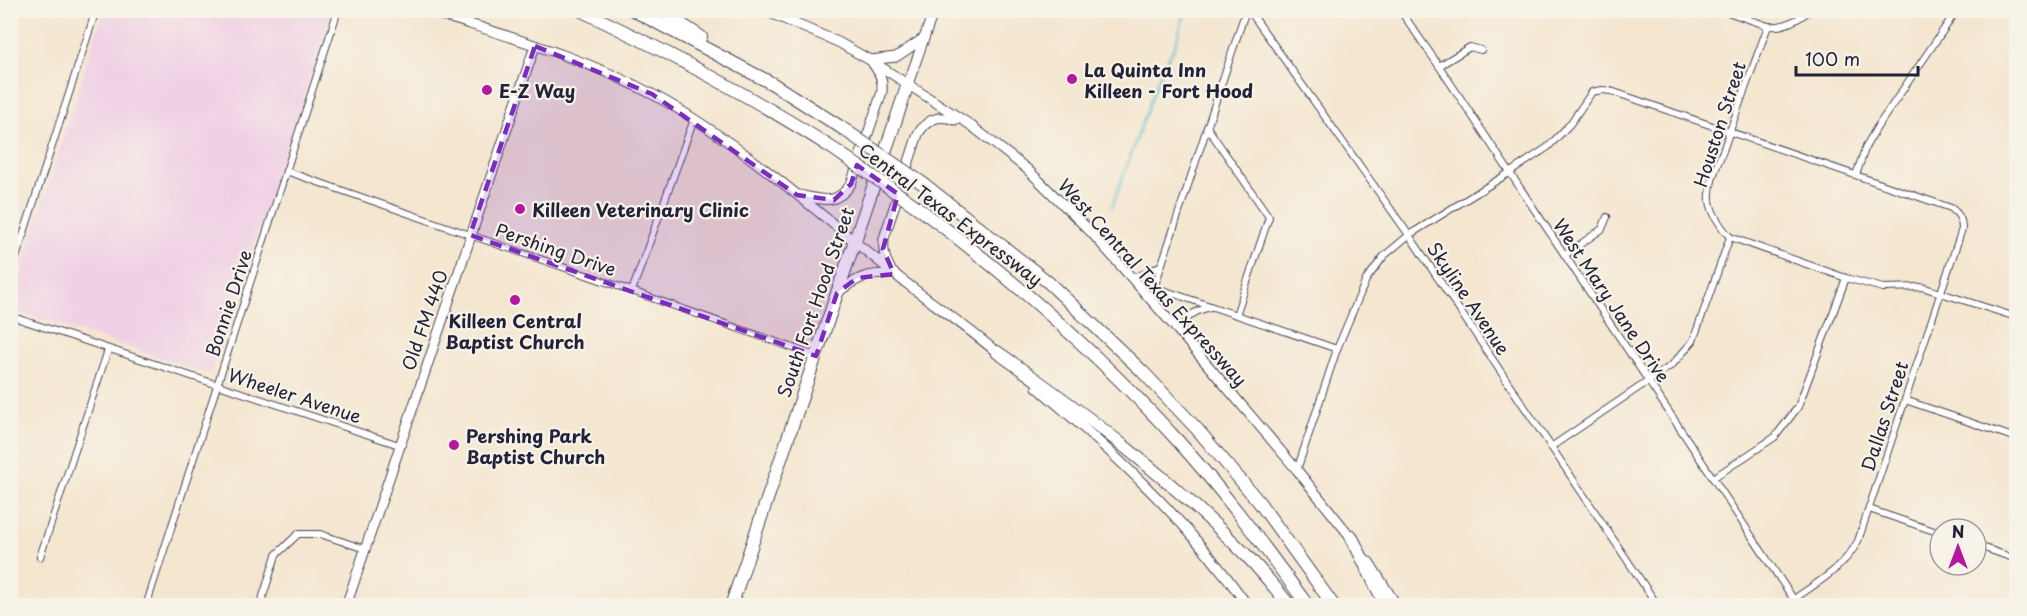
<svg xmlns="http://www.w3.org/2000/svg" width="2027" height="616" font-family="'Playpen Sans',sans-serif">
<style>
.built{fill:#f0d0e4}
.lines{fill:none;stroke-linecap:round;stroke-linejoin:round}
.stream{stroke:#51becb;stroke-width:2}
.street-casing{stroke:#423f51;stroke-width:8}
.secondary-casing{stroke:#423f51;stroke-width:11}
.highway-casing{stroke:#423f51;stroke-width:14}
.street{stroke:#fff;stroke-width:6}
.secondary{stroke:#fff;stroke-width:9}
.highway{stroke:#fff;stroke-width:12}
.highway-bridge-casing{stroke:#423f51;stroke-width:14;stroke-linecap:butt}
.highway-bridge{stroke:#fff;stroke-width:12}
.marked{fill:#7b2cbf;fill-opacity:0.2;stroke:#7b2cbf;stroke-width:4.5;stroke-dasharray:12 8;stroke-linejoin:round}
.poi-dot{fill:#b5179e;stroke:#f7f3e8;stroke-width:2}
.labels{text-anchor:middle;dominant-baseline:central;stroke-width:4.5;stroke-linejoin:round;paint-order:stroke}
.poi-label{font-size:18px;font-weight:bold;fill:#22223b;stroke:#f7f3e8;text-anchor:start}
.street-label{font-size:18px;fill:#22223b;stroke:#f7f3e8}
</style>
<rect width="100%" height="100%" fill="#f7f3e8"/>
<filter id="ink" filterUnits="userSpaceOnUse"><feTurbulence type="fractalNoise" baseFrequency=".0167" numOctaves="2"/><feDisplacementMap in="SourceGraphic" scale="12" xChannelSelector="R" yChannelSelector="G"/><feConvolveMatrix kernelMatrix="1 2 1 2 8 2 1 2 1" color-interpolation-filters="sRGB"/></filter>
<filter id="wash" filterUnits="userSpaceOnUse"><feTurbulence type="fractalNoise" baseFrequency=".008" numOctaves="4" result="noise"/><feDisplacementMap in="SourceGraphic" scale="24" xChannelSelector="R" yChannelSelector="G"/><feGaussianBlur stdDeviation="1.35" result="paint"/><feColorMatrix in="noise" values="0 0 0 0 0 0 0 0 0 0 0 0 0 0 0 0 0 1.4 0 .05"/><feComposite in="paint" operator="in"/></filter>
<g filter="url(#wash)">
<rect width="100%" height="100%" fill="#f4e6cf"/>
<path class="built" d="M103,11H333L210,374L11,309V304Z"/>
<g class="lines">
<path class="stream" d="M1112,207L1162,69L1174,48L1186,10"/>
</g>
</g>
<g filter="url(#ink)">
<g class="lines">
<g class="street-casing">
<g id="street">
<path d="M1249,10L1409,235L1658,606"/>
<path d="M1400,10L1439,66L1798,606"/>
<path d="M1722,10L1768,26"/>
<path d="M1439,66L1470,47L1481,50"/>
<path d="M2016,99L2015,106L2016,112"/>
<path d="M1207,127L1269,217L1236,315"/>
<path d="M286,171L632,291L816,356"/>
<path d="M1856,175L1866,146L1876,129L1957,10"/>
<path d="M1730,237L1846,278L1883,288L1922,287L2016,317"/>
<path d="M1730,237C1721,227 1712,215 1710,201C1708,183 1718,164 1724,148C1738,107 1753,67 1768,26C1784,28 1798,20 1810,10"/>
<path d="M1565,255L1602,229L1607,217"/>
<path d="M10,276L96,10"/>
<path d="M1129,276C1141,277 1151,271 1161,265"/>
<path d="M1154,287L1337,349"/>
<path d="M632,291L694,119"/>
<path d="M1150,300L1246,10"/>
<path d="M10,316L399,445"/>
<path d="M1182,335C1183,317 1194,311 1210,307"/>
<path d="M1905,400L2016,438"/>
<path d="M1551,447L1672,365L1693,341L1730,237"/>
<path d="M1297,470L1337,349L1366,280L1384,256L1409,235L1509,173L1548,147L1570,124L1592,92L1602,90L1611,91L1951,208C1959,214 1962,219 1962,229L1858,541C1844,568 1818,582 1794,599"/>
<path d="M1713,478L1775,437L1798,407L1846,278"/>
<path d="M1869,509L1940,533"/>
<path d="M1976,545L2016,559"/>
<path d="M40,557L108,350"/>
<path d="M146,606L338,10"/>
<path d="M260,606L276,555L298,534H320L365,549"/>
</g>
</g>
<g class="secondary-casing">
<g id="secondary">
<path d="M426,10C502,35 581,56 652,94C737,140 811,207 886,267C923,298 965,324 1001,356"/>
<path d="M763,10L838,42L875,63L969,124L1027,169L1091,232L1182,335L1297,470L1354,541"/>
<path d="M870,60L896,57L924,38"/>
<path d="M908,84L934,10"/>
<path d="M799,195C822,200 836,206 851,184L882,92C883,80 880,73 873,64"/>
<path d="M890,268C884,258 883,250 884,238L918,134C927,119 938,114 955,120"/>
<path d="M837,293C858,277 867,273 894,274"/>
<path d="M1037,387C1115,454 1188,521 1248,606"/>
<path d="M1369,562L1397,606"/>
<path d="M346,606L535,46"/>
</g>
</g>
<g class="highway-casing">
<g id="highway">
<path d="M580,10C670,53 752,96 835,150"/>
<path d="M633,10L773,84L842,128"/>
<path d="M660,10L701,37"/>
<path d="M925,185L1048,282L1142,371L1197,429L1259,502L1334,606"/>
<path d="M917,207C1011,277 1099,354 1178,441C1225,493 1266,549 1308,606"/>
<path d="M997,352C1084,413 1170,478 1245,554C1261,570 1275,588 1290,606"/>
<path d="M1351,536L1386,606"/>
<path d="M731,606L908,84"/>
</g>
</g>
<use href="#street" class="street"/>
<use href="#secondary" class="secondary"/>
<use href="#highway" class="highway"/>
<g class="highway-bridge-casing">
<g id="highway-bridge">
<path d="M842,128L925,185"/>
<path d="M835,150L917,207"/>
</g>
</g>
<use href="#highway-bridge" class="highway-bridge"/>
</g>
</g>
<path class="marked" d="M535,46L652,94L797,195L834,200L851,184L857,165L898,194L883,249L894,274L857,278L837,293L816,356L470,235Z"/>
<g class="poi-dot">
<circle cx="1072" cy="79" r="6"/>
<circle cx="487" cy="90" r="6"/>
<circle cx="520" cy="209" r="6"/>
<circle cx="515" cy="300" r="6"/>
<circle cx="454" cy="445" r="6"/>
</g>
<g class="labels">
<g class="poi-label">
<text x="1084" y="69">La Quinta Inn<tspan x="1084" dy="21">Killeen - Fort Hood</tspan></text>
<text x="499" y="90">E-Z Way</text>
<text x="532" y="209">Killeen Veterinary Clinic</text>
<text x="515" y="320" text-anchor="middle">Killeen Central<tspan x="515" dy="21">Baptist Church</tspan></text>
<text x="466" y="435">Pershing Park<tspan x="466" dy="21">Baptist Church</tspan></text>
</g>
<g class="street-label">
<text transform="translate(1719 124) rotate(-72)">Houston Street</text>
<text transform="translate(951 214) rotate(37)">Central Texas Expressway</text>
<text transform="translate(556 249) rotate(19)">Pershing Drive</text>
<text transform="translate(1153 282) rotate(48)">West Central Texas Expressway</text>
<text transform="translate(1469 298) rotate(56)">Skyline Avenue</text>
<text transform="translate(1612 300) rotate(56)">West Mary Jane Drive</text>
<text transform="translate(815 302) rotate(-71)">South Fort Hood Street</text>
<text transform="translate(228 303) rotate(-72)">Bonnie Drive</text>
<text transform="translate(424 320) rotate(-71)">Old FM 440</text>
<text transform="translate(295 395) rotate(18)">Wheeler Avenue</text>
<text transform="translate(1884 416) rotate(-72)">Dallas Street</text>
</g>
</g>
<rect width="2027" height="616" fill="none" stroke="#f7f3e8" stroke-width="36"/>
<g transform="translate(1958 547)"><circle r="28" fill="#f7f3e8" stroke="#a29fa3" stroke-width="1.5"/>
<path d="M0-4.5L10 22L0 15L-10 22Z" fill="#b5179e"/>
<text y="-9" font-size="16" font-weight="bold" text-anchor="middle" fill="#22223b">N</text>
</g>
<path d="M1796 66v9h122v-9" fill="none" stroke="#22223b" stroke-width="3"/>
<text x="1805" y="66" font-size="18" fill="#22223b" stroke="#f7f3e8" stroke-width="4.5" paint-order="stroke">100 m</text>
</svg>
